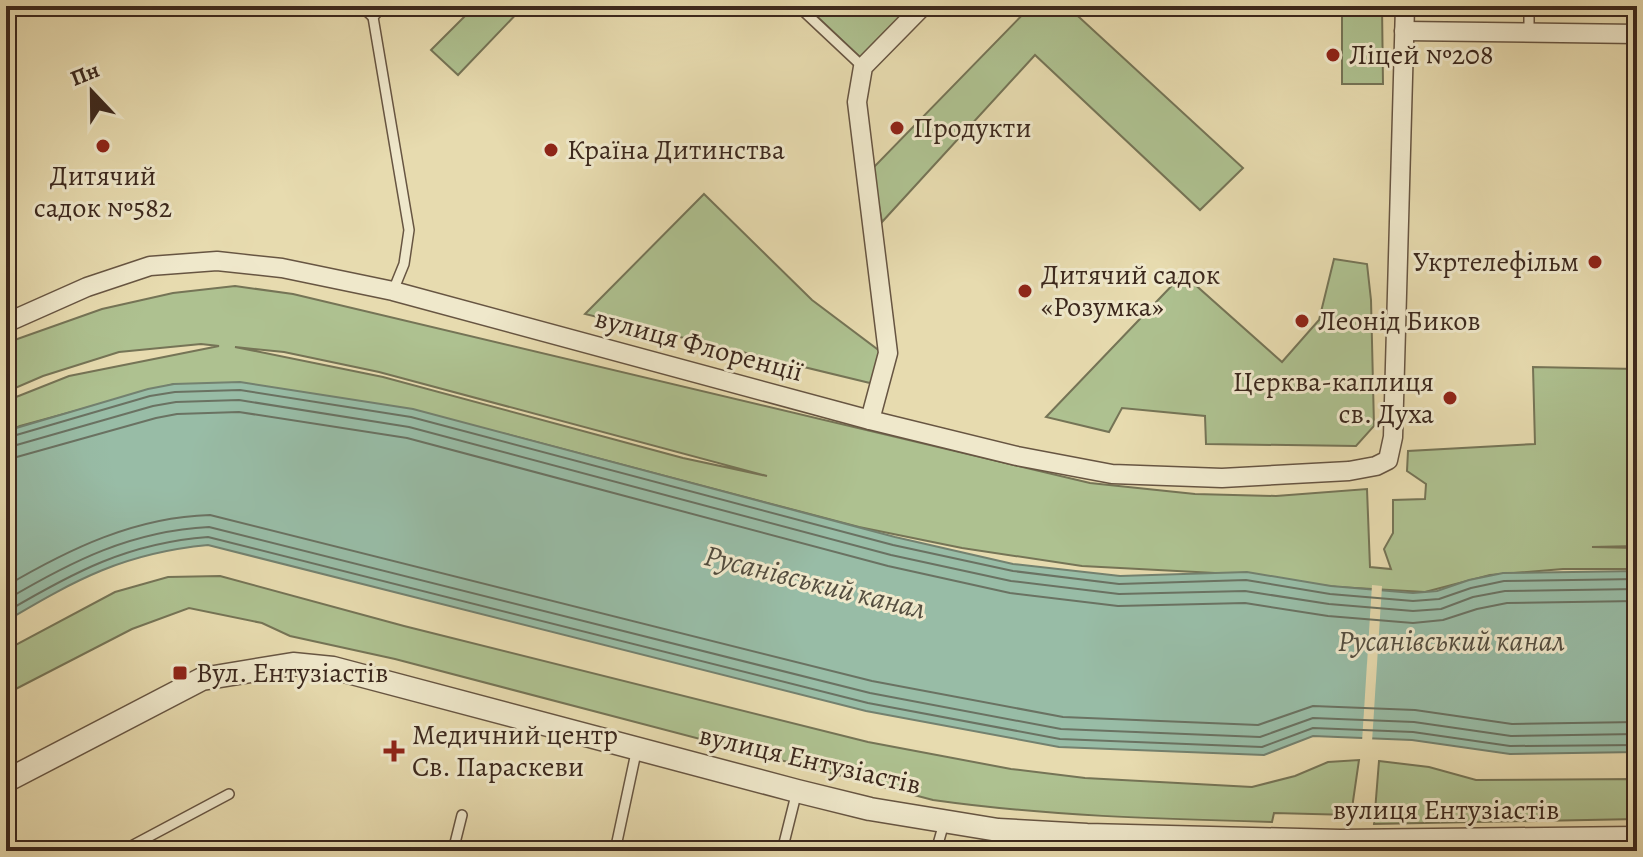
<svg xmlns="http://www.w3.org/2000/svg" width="1643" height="857" font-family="Alegreya,serif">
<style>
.green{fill:#aec190;stroke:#757456;stroke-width:2;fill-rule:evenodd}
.water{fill:#98bca6;stroke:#73816f;stroke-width:2}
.pier{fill:#e7dbaf}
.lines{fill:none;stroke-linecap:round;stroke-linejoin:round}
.shore{stroke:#6a7262;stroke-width:2}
.service-casing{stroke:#675542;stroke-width:12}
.minor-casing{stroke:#675542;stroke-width:21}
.tertiary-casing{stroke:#675542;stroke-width:25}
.service{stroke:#efe8cb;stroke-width:9}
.minor{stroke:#efe8cb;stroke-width:18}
.tertiary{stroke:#efe8cb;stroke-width:22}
.poi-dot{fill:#8f2418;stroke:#efe8cb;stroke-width:3}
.labels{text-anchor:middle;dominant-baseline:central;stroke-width:6;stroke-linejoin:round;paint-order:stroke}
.poi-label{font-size:28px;fill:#3c281d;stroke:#efe8cb;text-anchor:start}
.street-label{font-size:28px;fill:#3c281d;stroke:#efe8cb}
.water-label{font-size:30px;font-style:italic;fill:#534d3f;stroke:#efe8cb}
</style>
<rect width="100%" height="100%" fill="#e7dbaf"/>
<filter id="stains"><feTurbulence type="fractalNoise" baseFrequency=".0025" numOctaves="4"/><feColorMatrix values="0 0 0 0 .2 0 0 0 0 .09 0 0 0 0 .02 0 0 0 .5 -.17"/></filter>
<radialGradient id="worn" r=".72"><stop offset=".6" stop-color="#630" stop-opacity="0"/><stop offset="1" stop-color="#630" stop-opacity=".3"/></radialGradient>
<g class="green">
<path d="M475,6H524L458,75L431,50Z"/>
<path d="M806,6H913L862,59Z"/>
<path d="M1031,6H1067L1243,168L1200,210L1035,55L882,222L872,169Z"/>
<path d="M1342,6H1382L1383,84H1342Z"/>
<path d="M704,194L812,300L881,352L874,384L585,314Z"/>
<path d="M1334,259L1367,264L1371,300L1374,426L1356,446L1206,444L1205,416L1122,408L1109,432L1046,417L1183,274L1282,362L1319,320Z"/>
<path d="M235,286L293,294L1090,483L1195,494L1276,496L1367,489L1370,567L1391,569L1384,549L1393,533V500L1425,499L1426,484L1407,471L1408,451L1535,444L1533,367L1637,369V546L1592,547L1637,548V569H1563L1490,575L1425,592L1337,587L1215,573L1082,566L962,548L859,527L506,434L174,384L20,426L6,432V401L69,376L219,346L201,344L119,352L43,376L6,392V343L102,309L173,293ZM235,347L284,352L379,372L767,476L683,458L383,377Z"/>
<path d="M220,576L404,626L868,742L1011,769L1085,778L1252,787L1295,776L1328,762L1359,760L1351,815L1274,813L1272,822C1159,819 1046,816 933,800L395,659L290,636L262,623L189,608L132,629L6,694V650L115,592L168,577Z"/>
<path d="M1379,761L1429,767L1476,780L1637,779V819L1374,824Z"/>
</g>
<path class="water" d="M240,382L413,409L895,537L1013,564L1120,576L1247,572L1331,586L1413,593L1437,591L1469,580L1503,573L1637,571V752L1510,754L1412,740L1313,736L1264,755L1059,747L866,711L208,545C124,553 77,579 6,621V431L148,389L174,384Z"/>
<path class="pier" d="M1372,585L1382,586L1372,742H1362Z"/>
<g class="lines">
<g class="shore">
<path d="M6,438L150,396L175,392L240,390L411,417L893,545L1013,571L1119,584L1246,580L1330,594L1413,601L1439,599L1471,588L1504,581L1637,579"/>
<path d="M6,448L153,406L176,402L239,400L409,427L891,555L1011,581L1119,594L1245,591L1329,604L1413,611L1441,609L1473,597L1505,591L1637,589"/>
<path d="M6,460L156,418L177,414L239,412L407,438L888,566L1010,593L1118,606L1245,603L1328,616L1413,623L1443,620L1477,609L1507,603L1637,601"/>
<path d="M6,586C69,549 135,517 210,515L872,681L1063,717L1258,725L1313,706L1415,710L1512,724L1637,722"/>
<path d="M6,600C72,561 131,531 209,527L870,693L1061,729L1260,737L1313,718L1414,722L1511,736L1637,734"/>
<path d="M6,612C74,572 128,543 208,537L868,703L1060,739L1262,747L1313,728L1413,732L1510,746L1637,745"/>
</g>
<g class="service-casing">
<g id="service">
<path d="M361,6L373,17"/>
<path d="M383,6L373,17L409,230L404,264L393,291"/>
<path d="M798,6L863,67"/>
<path d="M1529,34V6"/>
<path d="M122,851L229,794"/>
<path d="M453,851L462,815"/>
<path d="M615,851L637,748"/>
<path d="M782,851L797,791"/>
<path d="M936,851L944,823"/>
</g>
</g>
<g class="minor-casing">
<g id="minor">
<path d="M1404,31L1637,34"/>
<path d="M6,323L87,287L150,266L217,261L282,268L393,291L870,420L1017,456L1112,474L1222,478L1349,471L1376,466L1388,460L1393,437L1405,6"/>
<path d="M870,420L888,353L857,102L863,67L923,6"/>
</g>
</g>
<g class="tertiary-casing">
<path id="tertiary" d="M6,781L202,679L293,664L333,668L797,791L870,809L998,830L1087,835L1340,841L1637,838"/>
</g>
<use href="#service" class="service"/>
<use href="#minor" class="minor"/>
<use href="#tertiary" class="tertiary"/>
</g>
<g class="poi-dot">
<circle cx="1333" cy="55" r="8"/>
<circle cx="897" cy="128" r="8"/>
<circle cx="103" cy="146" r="8"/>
<circle cx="551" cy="150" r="8"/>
<circle cx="1595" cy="262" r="8"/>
<circle cx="1025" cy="291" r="8"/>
<circle cx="1302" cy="321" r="8"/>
<circle cx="1450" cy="398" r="8"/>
<rect x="172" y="665" width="16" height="16" rx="4"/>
<path d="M390 739h8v8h8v8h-8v8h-8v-8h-8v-8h8z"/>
</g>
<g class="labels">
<g class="poi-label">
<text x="1349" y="55">Ліцей №208</text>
<text x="913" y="128">Продукти</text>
<text x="567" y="150">Країна Дитинства</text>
<text x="103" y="176" text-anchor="middle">Дитячий<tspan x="103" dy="32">садок №582</tspan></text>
<text x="1579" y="262" text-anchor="end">Укртелефільм</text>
<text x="1041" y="275">Дитячий садок<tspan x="1041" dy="32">«Розумка»</tspan></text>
<text x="1318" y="321">Леонід Биков</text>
<text x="1434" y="382" text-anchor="end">Церква-каплиця<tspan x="1434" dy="32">св. Духа</tspan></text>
<text x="196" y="673">Вул. Ентузіастів</text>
<text x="412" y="735">Медичний центр<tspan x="412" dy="32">Св. Параскеви</tspan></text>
</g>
<g class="street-label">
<text transform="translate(699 345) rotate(15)">вулиця Флоренції</text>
<text transform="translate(810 760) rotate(13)">вулиця Ентузіастів</text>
<text x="1446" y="810">вулиця Ентузіастів</text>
</g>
<g class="water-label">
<text transform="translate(815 582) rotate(14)">Русанівський канал</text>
<text x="1451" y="641">Русанівський канал</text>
</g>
</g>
<rect width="1643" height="857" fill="none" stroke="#e7dbaf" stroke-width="32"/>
<rect x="8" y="8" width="1627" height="841" fill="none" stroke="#3c281d" stroke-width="4"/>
<rect x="16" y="16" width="1611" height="825" fill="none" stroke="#3c281d" stroke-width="2"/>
<g transform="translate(92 92) rotate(338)" stroke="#efe8cb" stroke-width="6" paint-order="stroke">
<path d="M0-6L14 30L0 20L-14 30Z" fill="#3c281d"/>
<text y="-12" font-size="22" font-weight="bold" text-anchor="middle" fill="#3c281d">Пн</text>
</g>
<rect width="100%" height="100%" filter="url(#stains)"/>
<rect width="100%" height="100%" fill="url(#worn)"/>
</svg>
